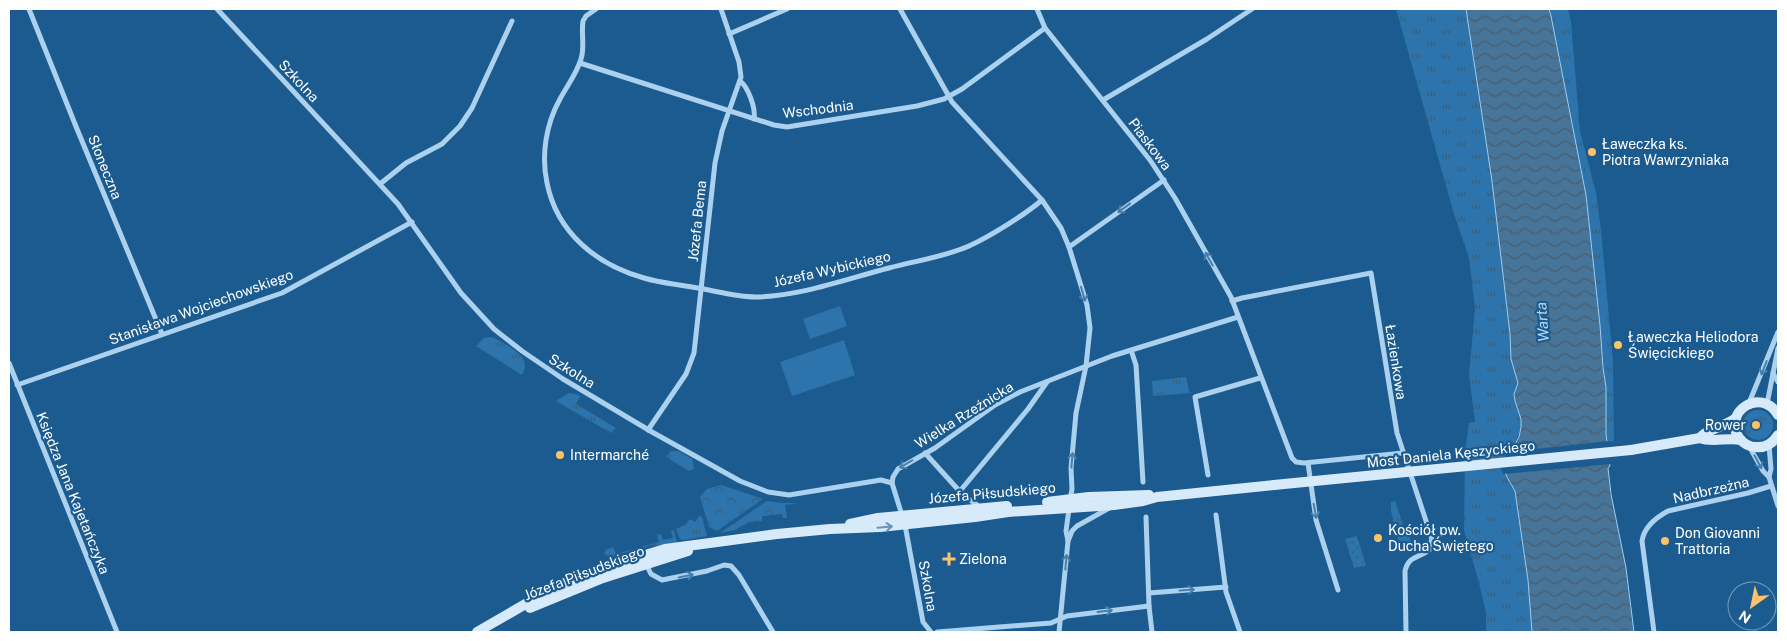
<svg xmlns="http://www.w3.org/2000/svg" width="1787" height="641" font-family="'Public Sans',sans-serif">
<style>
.grass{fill:url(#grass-tufts)}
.forest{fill:url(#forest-crowns)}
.park{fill:url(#park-dots)}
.pitch{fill:#2c74ab}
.water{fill:url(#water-waves);stroke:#9ecdf0}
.pier{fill:#1c5b8f}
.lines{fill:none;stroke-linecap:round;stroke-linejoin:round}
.street{stroke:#abd1ee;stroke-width:5}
.secondary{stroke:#d7eafa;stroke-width:10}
.secondary-bridge{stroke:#d7eafa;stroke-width:10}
.oneway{stroke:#477eac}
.oneway2{stroke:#6794ba}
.poi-dot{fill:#fec269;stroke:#1c5b8f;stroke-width:2}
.labels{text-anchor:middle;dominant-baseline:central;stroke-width:4.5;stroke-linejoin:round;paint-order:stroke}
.street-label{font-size:14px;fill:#fff;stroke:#1c5b8f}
.poi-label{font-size:14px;fill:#fff;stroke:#1c5b8f;text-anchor:start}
.water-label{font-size:15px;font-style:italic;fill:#b7daf5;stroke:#1c5b8f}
</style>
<defs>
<pattern id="grass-tufts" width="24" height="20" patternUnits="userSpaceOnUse" patternTransform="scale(1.25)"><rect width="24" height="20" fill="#2c74ab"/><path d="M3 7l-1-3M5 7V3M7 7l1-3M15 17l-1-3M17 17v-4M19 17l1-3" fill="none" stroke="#3e5e77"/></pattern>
<pattern id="forest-crowns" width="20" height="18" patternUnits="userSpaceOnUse" patternTransform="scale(1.25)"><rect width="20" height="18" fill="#2c74ab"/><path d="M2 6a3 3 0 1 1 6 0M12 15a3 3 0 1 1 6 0" fill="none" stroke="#3e5e77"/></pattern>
<pattern id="park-dots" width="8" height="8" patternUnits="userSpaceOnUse" patternTransform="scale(1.25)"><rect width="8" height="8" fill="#2c74ab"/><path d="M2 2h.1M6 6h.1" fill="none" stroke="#3e5e77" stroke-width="1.8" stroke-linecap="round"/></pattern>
<pattern id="water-waves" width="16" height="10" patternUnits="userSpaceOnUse" patternTransform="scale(1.25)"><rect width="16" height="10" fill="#477499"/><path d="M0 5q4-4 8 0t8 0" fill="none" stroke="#4a5e6f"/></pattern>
</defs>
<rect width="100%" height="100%" fill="#1c5b8f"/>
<g class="grass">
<path d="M1396,9H1466L1492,181L1510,334V348L1518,383L1514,394L1515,401L1521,419V427L1514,446L1507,477L1515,491L1528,580L1532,632H1486V613L1479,583L1464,530L1465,451L1469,423L1475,422L1469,375L1475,308L1469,258L1454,214Z"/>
<path d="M1549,9H1568L1571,22L1580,131L1596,193L1601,230L1613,362L1614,441L1607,442L1606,434L1605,378L1603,368L1600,325L1586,195Z"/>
<path d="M490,337C498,338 519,352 523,359C526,365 525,370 522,375L476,346L484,338Z"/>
<path d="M1186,377L1189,391L1191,393L1153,396L1152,381Z"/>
<path d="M569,393L579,395L580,397L576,404L616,428L611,433L556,401Z"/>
<circle cx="1758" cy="425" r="15"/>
<path d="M671,451H678L692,459L694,469L689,471L666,457Z"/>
<path d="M1395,501L1407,536H1409L1414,549L1401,553L1391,511V502Z"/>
<path d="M699,516L702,517L707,536L683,540L680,539L676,529L685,525L690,519L695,522Z"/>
<path d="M674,530L677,543L650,546L613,556H608L604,554L606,550L613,547L616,554L659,542L657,535L661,534L663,540L673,538L671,531Z"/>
</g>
<g class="forest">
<path d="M721,485L763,499L717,531L709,527L700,497L707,489Z"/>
<path d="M767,501L782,503H799L785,505L787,518H783L782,514L762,516V521L749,522L735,530L720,533Z"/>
</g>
<path class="park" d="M1357,536L1366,566L1354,568L1345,539Z"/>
<g class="pitch">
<path d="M840,306L847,326L810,339L803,319Z"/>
<path d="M844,340L855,375L792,396L780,362Z"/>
</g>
<path class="water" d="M1466,9H1549L1551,16L1586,195L1600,325L1603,368L1606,387V434L1610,466L1608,468L1611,494L1626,568L1634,632H1532L1528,580L1515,491L1507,477L1504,469L1506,460L1519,437L1521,427V419L1515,401L1514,394L1518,383L1511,359L1510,334L1492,181Z"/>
<path class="pier" d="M1609,441L1612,464L1503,474L1501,469L1503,459L1508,452Z"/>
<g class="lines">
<g class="street">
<path d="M29,9L77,129L162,334"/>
<path d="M217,9L398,204L461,293L494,329L522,351L563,379L652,432L740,481L768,492L789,495L881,480L892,483"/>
<path d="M596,9L586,16L583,21C581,34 585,47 581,59C577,73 567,86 560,99C546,124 541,155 547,183C557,233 597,265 644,278C660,283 676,284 692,287C713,290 734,297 756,297C801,296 846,279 889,268C915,261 944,257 969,246C989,237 1026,214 1042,200"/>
<path d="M900,9L952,102L1042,200L1061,228L1069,247L1087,305L1090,328L1086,366L1076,413L1071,468L1072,489L1070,500"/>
<path d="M1037,9L1045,28L1150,160L1175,198L1231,297L1292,458L1296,462L1304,463L1403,453"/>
<path d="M729,34L787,9"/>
<path d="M580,63L774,125L787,127L917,106L944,99L962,89L1045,28"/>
<path d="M740,81C748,87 756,108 754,119"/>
<path d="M1103,100L1207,39L1252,9"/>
<path d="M380,184L406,163L442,144L460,126L472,108L512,21"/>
<path d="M1069,247L1164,180"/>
<path d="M1232,301L1242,298L1371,273L1397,433L1432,539L1429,550C1418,559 1409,555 1405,571L1406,632"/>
<path d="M1131,350L1136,365L1143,482"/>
<path d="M9,363L117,632"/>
<path d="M1773,373L1778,382"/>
<path d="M17,385L282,293L412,222"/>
<path d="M1749,403L1778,332"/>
<path d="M1767,404L1778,348"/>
<path d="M648,430L686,374L694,353L715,163L722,131L741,77L739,62L721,9"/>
<path d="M1769,445L1771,469L1769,477L1778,506"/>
<path d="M1749,446L1763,471L1769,477"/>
<path d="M925,453L963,495L980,507"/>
<path d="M1308,463L1316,520L1338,590"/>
<path d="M1208,475L1195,397L1260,378"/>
<path d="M960,491L1028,409L1047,382"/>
<path d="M1216,515L1226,592L1240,632"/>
<path d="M1146,517L1149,606L1152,632"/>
<path d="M1068,541L1072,531L1077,526L1111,507"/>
<path d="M646,564L651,574L662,580L707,571L724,565L731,566L739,575L773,632"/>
<path d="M1149,593L1226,587"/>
<path d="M931,632L923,622L905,525L892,483L893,477L898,469L935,448L995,405L1020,392L1112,356L1238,317"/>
<path d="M937,632L1051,623L1067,616L1149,606"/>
<path d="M1059,632L1068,541L1066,531L1069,509"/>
<path d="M1654,632L1642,541C1644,527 1657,517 1668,511L1748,493L1771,486"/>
</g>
<g class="secondary">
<path d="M1778,415C1761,386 1722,412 1739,438C1743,443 1749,447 1756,447C1766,448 1773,443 1778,435"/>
<path d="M1700,438C1705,430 1726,426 1736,418"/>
<path d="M1631,450L1700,438C1713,443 1727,437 1741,440"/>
<path d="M1047,502L1089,497L1149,495"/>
<path d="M850,524L878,518L1007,506"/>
<path d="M530,608L603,578L688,551"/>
<path d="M477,632L555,587L606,567L665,549L777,534L830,529L880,527L975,517L1008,512L1114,505L1143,501L1157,497L1274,485"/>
</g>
<path class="secondary-bridge" d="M1274,485L1631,450"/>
</g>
<defs><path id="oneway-shaft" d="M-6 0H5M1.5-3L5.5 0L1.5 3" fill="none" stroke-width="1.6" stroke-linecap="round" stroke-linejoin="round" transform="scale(1.25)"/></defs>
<g class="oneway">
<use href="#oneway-shaft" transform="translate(1124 208) rotate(144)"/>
<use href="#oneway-shaft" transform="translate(1209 259) rotate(-119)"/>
<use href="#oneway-shaft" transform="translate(1083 294) rotate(74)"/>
<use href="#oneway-shaft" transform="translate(1764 368) rotate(111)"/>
<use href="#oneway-shaft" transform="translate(1072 460) rotate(-85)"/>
<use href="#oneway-shaft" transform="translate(1758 462) rotate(62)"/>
<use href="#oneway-shaft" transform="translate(906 464) rotate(150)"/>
<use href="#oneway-shaft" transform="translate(1315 511) rotate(79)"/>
<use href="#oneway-shaft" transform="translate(1066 562) rotate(-85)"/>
<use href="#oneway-shaft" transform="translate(686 576) rotate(-12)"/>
<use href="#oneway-shaft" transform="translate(1187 590) rotate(-4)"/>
<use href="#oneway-shaft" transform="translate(1105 611) rotate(-7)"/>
</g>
<use class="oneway2" href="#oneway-shaft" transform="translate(885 527) rotate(-5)"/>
<g class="poi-dot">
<circle cx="1592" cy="152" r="5"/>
<circle cx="1618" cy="345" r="5"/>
<circle cx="1756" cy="425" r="5"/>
<circle cx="560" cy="455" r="5"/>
<circle cx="1378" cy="538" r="5"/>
<circle cx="1665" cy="541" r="5"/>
<path d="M946.5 551.5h5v5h5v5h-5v5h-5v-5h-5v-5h5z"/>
</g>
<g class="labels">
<g class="street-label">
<text transform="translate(299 81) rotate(47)">Szkolna</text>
<text transform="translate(818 109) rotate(-7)">Wschodnia</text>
<text transform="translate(1150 144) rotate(53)">Piaskowa</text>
<text transform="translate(105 167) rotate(68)">Słoneczna</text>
<text transform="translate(697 221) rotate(-84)">Józefa Bema</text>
<text transform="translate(832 269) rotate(-13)">Józefa Wybickiego</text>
<text transform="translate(201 307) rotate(-20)">Stanisława Wojciechowskiego</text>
<text transform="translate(1396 362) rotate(81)">Łazienkowa</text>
<text transform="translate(572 371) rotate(32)">Szkolna</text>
<text transform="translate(964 415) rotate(-32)">Wielka Rzeźnicka</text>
<text transform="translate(1451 454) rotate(-6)">Most Daniela Kęszyckiego</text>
<text transform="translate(1711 490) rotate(-13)">Nadbrzeżna</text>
<text transform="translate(73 493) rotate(68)">Księdza Jana Kajetańczyka</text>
<text transform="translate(992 493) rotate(-5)">Józefa Piłsudskiego</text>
<text transform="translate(584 573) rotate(-21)">Józefa Piłsudskiego</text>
<text transform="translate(928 586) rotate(80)">Szkolna</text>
</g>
<g class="poi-label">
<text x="1602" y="144">Ławeczka ks.<tspan x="1602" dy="16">Piotra Wawrzyniaka</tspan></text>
<text x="1628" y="337">Ławeczka Heliodora<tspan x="1628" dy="16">Święcickiego</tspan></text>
<text x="1746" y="425" text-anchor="end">Rower</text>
<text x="570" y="455">Intermarché</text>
<text x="1388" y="530">Kościół pw.<tspan x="1388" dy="16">Ducha Świętego</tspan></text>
<text x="1675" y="533">Don Giovanni<tspan x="1675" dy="16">Trattoria</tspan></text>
<text x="959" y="559">Zielona</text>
</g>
<g class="water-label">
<text transform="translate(1542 322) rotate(-94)">Warta</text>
</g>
</g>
<rect width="1787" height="641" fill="none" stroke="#ffffff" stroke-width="20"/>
<g transform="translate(1752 606) rotate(213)"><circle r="24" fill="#1c5b8f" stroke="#779dbc"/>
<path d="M0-4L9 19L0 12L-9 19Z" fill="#fec269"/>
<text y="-8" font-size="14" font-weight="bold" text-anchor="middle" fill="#ffffff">N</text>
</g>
</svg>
